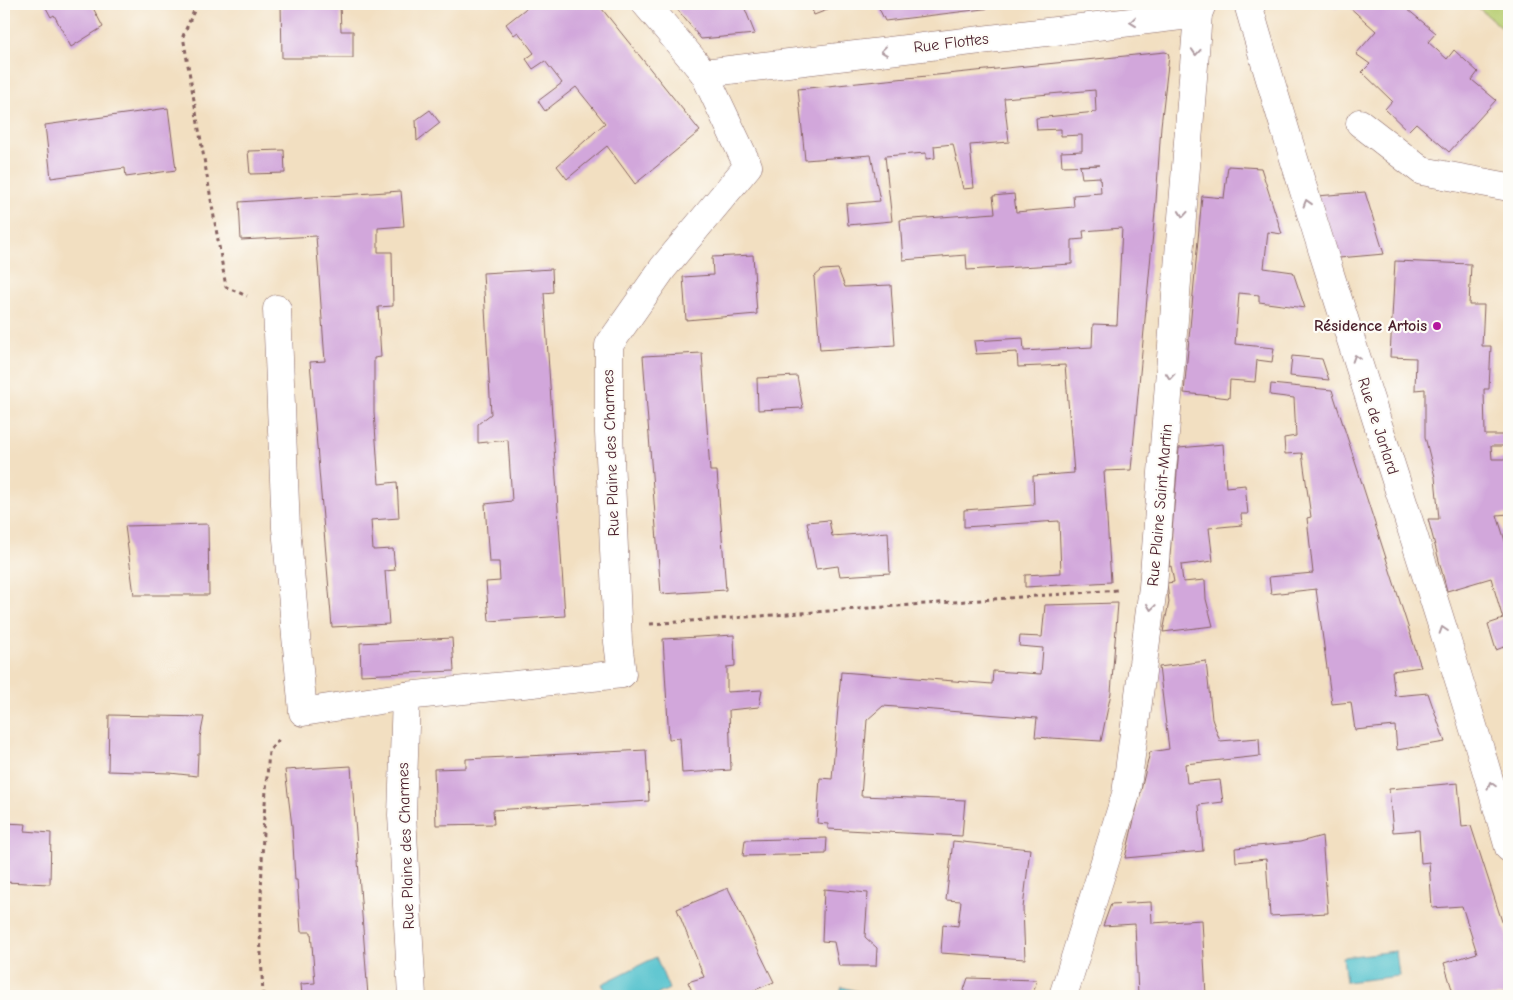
<svg xmlns="http://www.w3.org/2000/svg" width="1513" height="1000" font-family="'Comic Neue',sans-serif">
<style>
.green{fill:#b7cd71;stroke:#80764e}
.water{fill:#56c3ce;stroke:#50717c}
.building{fill:#d2a7db}
.lines{fill:none;stroke-linecap:round;stroke-linejoin:round}
.minor-casing{stroke:#856260;stroke-width:29}
.path{stroke:#856260;stroke-width:3;stroke-dasharray:4 4;stroke-linecap:butt}
.minor{stroke:#fff;stroke-width:28}
.oneway{stroke:#ae9aa0}
.poi-dot{fill:#b5179e;stroke:#fdfcf7;stroke-width:2}
.labels{text-anchor:middle;dominant-baseline:central;stroke-width:4.5;stroke-linejoin:round;paint-order:stroke}
.street-label{font-size:16px;fill:#4a1f2b;stroke:#fdfcf7}
.poi-label{font-size:16px;font-weight:bold;fill:#4a1f2b;stroke:#fdfcf7;text-anchor:end}
</style>
<rect width="100%" height="100%" fill="#fdfcf7"/>
<filter id="ink" filterUnits="userSpaceOnUse"><feTurbulence type="fractalNoise" baseFrequency=".02" numOctaves="2"/><feDisplacementMap in="SourceGraphic" scale="10" xChannelSelector="R" yChannelSelector="G"/><feConvolveMatrix kernelMatrix="1 2 1 2 8 2 1 2 1" color-interpolation-filters="sRGB"/></filter>
<filter id="wash" filterUnits="userSpaceOnUse"><feTurbulence type="fractalNoise" baseFrequency=".0096" numOctaves="4" result="noise"/><feDisplacementMap in="SourceGraphic" scale="20" xChannelSelector="R" yChannelSelector="G"/><feGaussianBlur stdDeviation="1.12" result="paint"/><feColorMatrix in="noise" values="0 0 0 0 0 0 0 0 0 0 0 0 0 0 0 0 0 1.4 0 .05"/><feComposite in="paint" operator="in"/></filter>
<g filter="url(#wash)">
<rect width="100%" height="100%" fill="#f2dfc1"/>
<path class="green" d="M1474,4H1509V34Z"/>
<g class="water">
<path d="M1396,951L1399,976L1346,982L1343,957Z"/>
<path d="M656,957L669,989L654,996H608L602,984Z"/>
<path d="M842,987L875,996H839Z"/>
</g>
<g id="blocks">
<g class="building">
<path d="M44,4H91L103,27L71,47L54,15L51,17Z"/>
<path d="M281,4H340L341,31H353V58H282Z"/>
<path d="M527,4H598L700,131L635,184L607,146L567,179L557,166L605,123L576,87L545,111L538,101L562,83L545,61L533,69L526,59L534,53L518,32L514,35L506,24L529,6Z"/>
<path d="M673,4H743L755,34L701,39Z"/>
<path d="M810,4H843L814,15Z"/>
<path d="M877,4H1016V5L885,21Z"/>
<path d="M1331,4H1340L1336,9Z"/>
<path d="M1346,4H1401L1436,33L1428,42L1447,59L1454,50L1478,72L1472,80L1496,100L1449,152L1416,123L1408,131L1385,109L1392,101L1362,72L1370,64L1356,54L1376,31Z"/>
<path d="M1165,52L1168,53L1169,56L1161,126L1156,201L1131,470L1104,471L1111,582L1025,587V575L1061,573L1059,521L964,527V510L1034,505L1033,476L1074,473L1065,365L1018,367L1017,352L976,354L974,341L1023,338L1024,351L1092,347L1093,324L1117,325L1122,228L1083,231L1084,239L1072,240V264L967,270L966,255L903,260L900,220L995,213L993,196L1014,194L1016,212L1074,207L1073,195L1101,193L1100,177L1082,178L1080,166L1100,165L1062,166L1061,152L1082,151V135L1061,136V129L1037,130L1036,118L1096,112L1095,90L1004,98L1009,142L970,145L974,188L963,189L953,144L934,146L935,158L926,159V153L885,156L892,221L848,225L846,204L880,201L871,155L805,160L798,89Z"/>
<path d="M168,108L176,170L126,177L125,168L51,178L45,125Z"/>
<path d="M430,110L440,123L417,141L416,120Z"/>
<path d="M284,150L285,173L250,174L248,151Z"/>
<path d="M1228,166L1261,168L1282,234L1268,232L1264,268L1293,272L1305,308L1259,302V295L1239,293L1235,344L1274,348L1272,362L1257,360L1255,382L1230,380L1229,398L1184,393L1202,196L1224,198Z"/>
<path d="M401,191L404,226L378,228V252H392L393,306L378,307L381,357L374,358V412L379,484L397,482L399,518L371,520L373,550L393,549L395,570L385,571L389,624L332,627L310,362L325,361L316,236L241,240L239,202Z"/>
<path d="M1365,192L1384,254L1339,258L1317,196Z"/>
<path d="M753,255L757,314L686,320L683,277L713,275L712,257Z"/>
<path d="M1395,261L1471,264L1469,305H1484L1482,346H1491L1489,389H1484L1485,435H1509V453L1504,446H1491L1492,459H1509V514L1497,515L1509,554V645L1496,650L1488,624L1503,619L1491,578L1447,591L1428,519H1439L1435,477L1425,437V389L1415,390L1416,358L1390,357Z"/>
<path d="M552,269L553,292L544,293L565,616L489,621L486,582L500,581L499,562H489L485,504L512,501L508,440L478,443V424L491,414L483,273Z"/>
<path d="M838,269L845,287L891,285L895,345L820,350L814,277L822,270Z"/>
<path d="M702,353L710,471H717L726,590L661,594L643,356Z"/>
<path d="M1292,356L1322,359L1329,380L1290,376Z"/>
<path d="M797,376L803,408L758,410L757,378Z"/>
<path d="M1271,384L1332,390L1421,667L1392,671L1395,696L1428,693L1445,742L1397,750L1395,726L1355,730L1351,702L1332,704L1316,589L1271,594L1269,577L1313,573L1307,518L1311,517L1302,453L1285,454L1284,438L1296,436L1294,398L1270,395Z"/>
<path d="M1223,444L1226,487L1245,485L1248,514H1241L1242,525L1209,528L1213,561L1181,565L1183,582L1205,580L1206,599L1213,626L1163,632L1169,602L1167,583L1174,582L1171,566L1169,567L1179,448Z"/>
<path d="M829,520L832,536L888,532L890,573L840,576L838,566L816,569L807,522Z"/>
<path d="M208,524L209,595H134L125,526Z"/>
<path d="M1118,603L1111,693L1101,741L1035,737L1037,718L883,706L867,720L861,796L965,800L962,836L828,829V824L817,823L820,778L832,779L841,672L992,684L993,671L1041,674L1043,648L1019,646L1020,636L1042,637L1045,605Z"/>
<path d="M734,635L735,666L727,667V692L762,690L759,707L729,710L731,770L682,773L680,738L669,739L663,639Z"/>
<path d="M452,638L454,671L361,675L360,643Z"/>
<path d="M1509,660V680L1503,661Z"/>
<path d="M1206,661L1212,719L1220,741L1259,738L1260,756L1185,764L1187,783L1220,780L1223,802L1199,805L1203,851L1125,858L1150,752L1169,749L1159,667Z"/>
<path d="M109,715L204,717L200,737V754H198L197,776L170,773L108,771Z"/>
<path d="M646,750L649,801L493,810L494,824L436,825L434,769L466,768V759Z"/>
<path d="M351,766L368,996H302L301,984L315,983L311,932H301L297,880H295L292,826L285,770Z"/>
<path d="M1458,783L1462,827L1471,826L1509,943V996H1454L1444,963L1477,953L1462,906L1432,908L1429,862L1421,863L1419,830L1393,832L1389,789Z"/>
<path d="M4,823L26,824L25,831L51,833L50,884L4,882Z"/>
<path d="M1322,836L1328,913L1270,916L1266,859L1236,862L1235,848L1300,842Z"/>
<path d="M827,838L826,854L743,856L745,840Z"/>
<path d="M953,841L1030,849L1023,908L1025,959L941,953L943,924L958,926L961,901L946,900Z"/>
<path d="M728,888L774,982L740,996H694L688,982L704,977L677,909Z"/>
<path d="M824,889L868,893L865,937L877,948L876,966H839L834,942L822,941Z"/>
<path d="M1151,902L1152,923L1202,920L1206,996H1138L1135,924L1103,926L1111,904Z"/>
<path d="M968,978L1037,980L1032,996H962Z"/>
</g>
</g>
</g>
<g filter="url(#ink)">
<use href="#blocks" fill-opacity="0" stroke="#856260" stroke-width="1"/>
<g class="lines">
<g class="minor-casing">
<g id="minor">
<path d="M1248,4C1329,287 1428,565 1509,848"/>
<path d="M704,73L1198,14"/>
<path d="M1360,123L1422,171L1509,187"/>
<path d="M277,309L286,528L303,712L406,696"/>
<path d="M412,996L402,815L406,696L622,674L618,642L609,433V345L663,268L748,166L704,73L646,4"/>
<path d="M1063,996L1126,794L1153,587L1198,14L1202,4"/>
</g>
</g>
<g class="path">
<path d="M197,4L183,36L226,287L247,296"/>
<path d="M650,624L1118,590"/>
<path d="M263,996L260,932L263,830L269,751L281,737"/>
</g>
<use href="#minor" class="minor"/>
</g>
<defs><path id="oneway-chevron" d="M-2-3.5L2.5 0L-2 3.5" fill="none" stroke-width="1.6" stroke-linecap="round" stroke-linejoin="round" transform="scale(1.25)"/></defs>
<g class="oneway">
<use href="#oneway-chevron" transform="translate(1133 22) rotate(173)"/>
<use href="#oneway-chevron" transform="translate(884 51) rotate(173)"/>
<use href="#oneway-chevron" transform="translate(1196 52) rotate(94)"/>
<use href="#oneway-chevron" transform="translate(1307 203) rotate(-107)"/>
<use href="#oneway-chevron" transform="translate(1183 214) rotate(95)"/>
<use href="#oneway-chevron" transform="translate(1356 358) rotate(-108)"/>
<use href="#oneway-chevron" transform="translate(1170 376) rotate(95)"/>
<use href="#oneway-chevron" transform="translate(1151 607) rotate(98)"/>
<use href="#oneway-chevron" transform="translate(1443 630) rotate(-108)"/>
<use href="#oneway-chevron" transform="translate(1491 785) rotate(-106)"/>
</g>
</g>
<circle class="poi-dot" cx="1437" cy="326" r="5"/>
<g class="labels">
<g class="street-label">
<text transform="translate(951 43) rotate(-7)">Rue Flottes</text>
<text transform="translate(1378 426) rotate(72)">Rue de Jarlard</text>
<text transform="translate(611 453) rotate(-92)">Rue Plaine des Charmes</text>
<text transform="translate(1160 505) rotate(-85)">Rue Plaine Saint-Martin</text>
<text transform="translate(406 846) rotate(-92)">Rue Plaine des Charmes</text>
</g>
<g class="poi-label">
<text x="1427" y="326">Résidence Artois</text>
</g>
</g>
<rect width="1513" height="1000" fill="none" stroke="#fdfcf7" stroke-width="20"/>
</svg>
